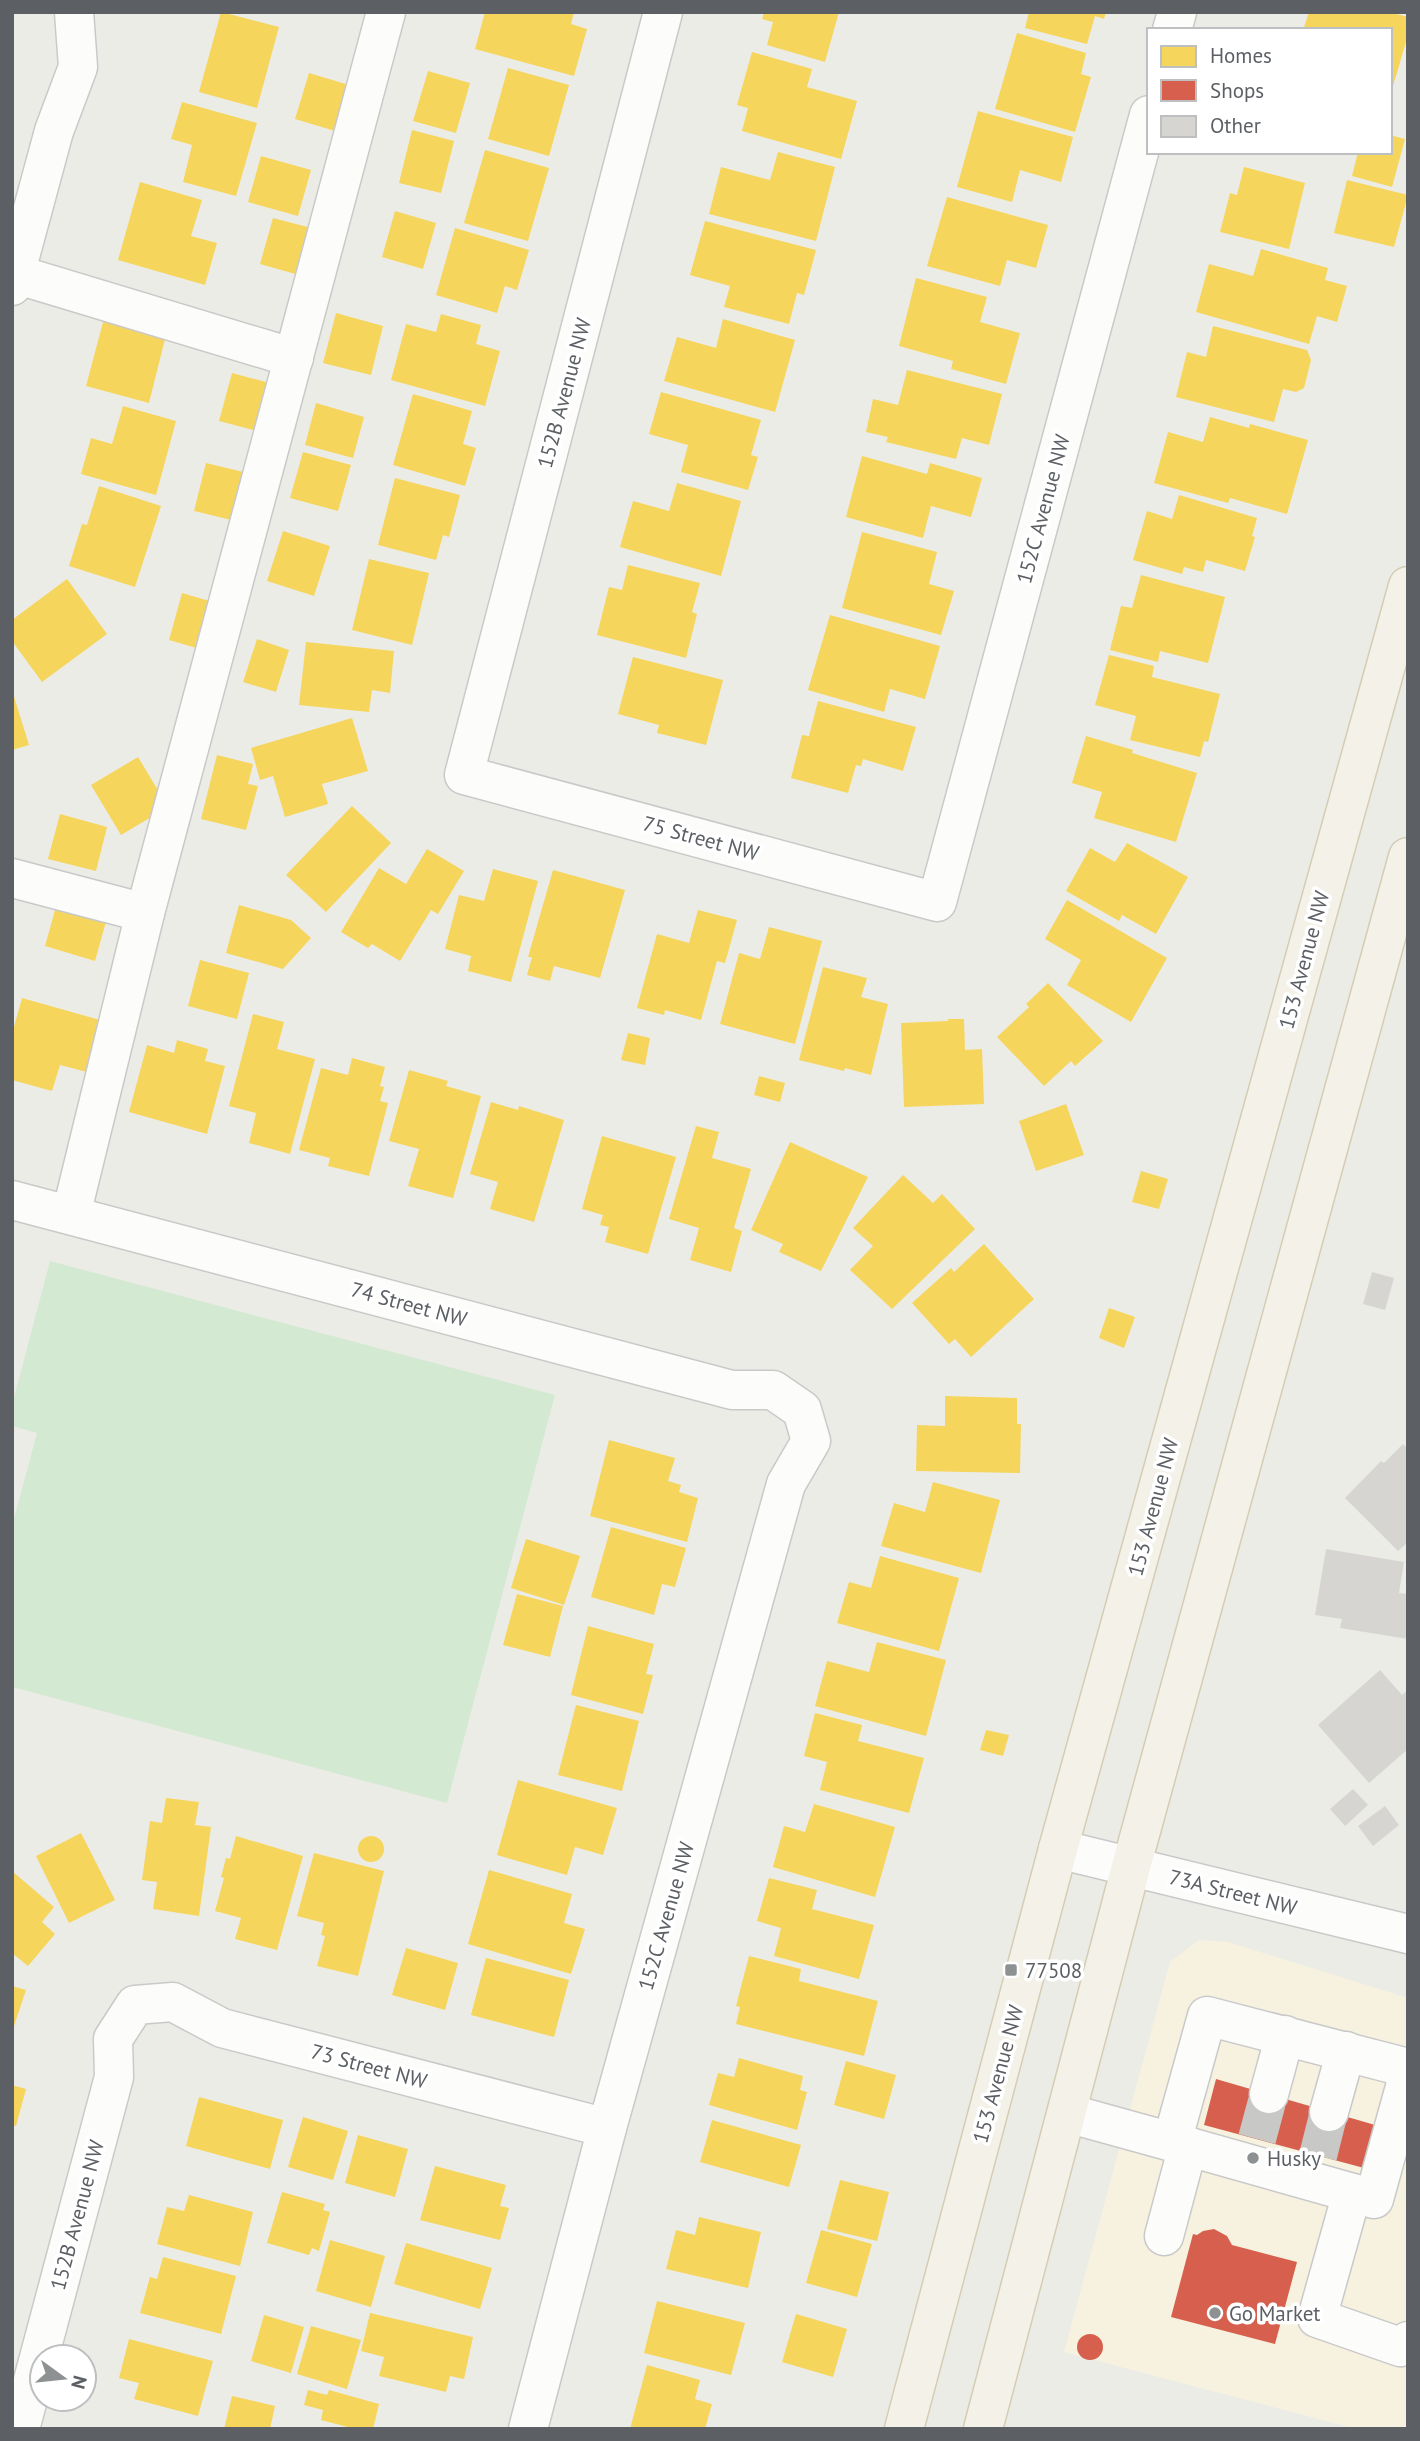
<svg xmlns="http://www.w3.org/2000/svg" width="1420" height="2441" font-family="'PT Sans',sans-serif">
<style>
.commercial{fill:#f6f2df}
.green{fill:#d4e9d2}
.homes{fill:#f6d55c}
.shops{fill:#d6604d}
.building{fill:#d6d5d2}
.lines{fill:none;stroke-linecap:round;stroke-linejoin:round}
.minor-tunnel{stroke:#c8c9c6;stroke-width:38;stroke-dasharray:38 19;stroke-linecap:butt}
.minor-casing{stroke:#c9c9c9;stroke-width:41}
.major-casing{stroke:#d4cdb4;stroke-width:41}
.minor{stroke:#fcfcfb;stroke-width:38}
.major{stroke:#f3f1e8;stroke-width:38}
.poi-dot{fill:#8e9192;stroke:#fff;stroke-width:2.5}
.labels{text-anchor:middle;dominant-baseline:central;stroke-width:7;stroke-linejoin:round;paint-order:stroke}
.street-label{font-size:21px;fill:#5c6065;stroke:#fff}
.poi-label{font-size:21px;fill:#5c6065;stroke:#fff;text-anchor:start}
</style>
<rect width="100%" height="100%" fill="#ecece7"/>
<path class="commercial" d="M1199,1940L1228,1942L1408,1998V2429H1356L1064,2352L1170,1962Z"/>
<path class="green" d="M50,1261L555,1395L447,1803L12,1687V1526L37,1433L12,1426V1405Z"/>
<g class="homes">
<path d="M221,12L279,27L257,108L199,92Z"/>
<path d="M485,12H574L571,24L587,29L574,76L475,49Z"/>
<path d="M764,12H839L825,62L767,45L773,22L762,19Z"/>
<path d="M1029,12H1106L1104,19L1095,16L1087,44L1025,28Z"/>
<path d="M1309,12H1389L1408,17V35L1391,93L1390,30H1303Z"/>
<path d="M1017,33L1086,53L1081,74L1091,77L1075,132L995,109Z"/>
<path d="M752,52L812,69L807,87L857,101L841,159L742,131L748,108L737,105Z"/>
<path d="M508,68L569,85L549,156L488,139Z"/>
<path d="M428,71L470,83L456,133L413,121Z"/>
<path d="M309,73L359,88L345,134L295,119Z"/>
<path d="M182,102L257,123L236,196L183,182L192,145L171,139Z"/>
<path d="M978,111L1073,137L1061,182L1020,170L1012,202L957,187Z"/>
<path d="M412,130L454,141L441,193L399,183Z"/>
<path d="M1390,135L1405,139L1392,187L1352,176L1358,152H1390Z"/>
<path d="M485,150L549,168L528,241L464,223Z"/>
<path d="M778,152L835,167L816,241L709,214L721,167L770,180Z"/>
<path d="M261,156L311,170L298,216L248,202Z"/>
<path d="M1244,167L1305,183L1289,249L1220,232L1230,193L1237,195Z"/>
<path d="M1347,180L1408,195L1394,247L1334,233Z"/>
<path d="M140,182L202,200L191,236L217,243L205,285L118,260Z"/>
<path d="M947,197L1048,225L1036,268L1007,260L1000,286L927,266Z"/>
<path d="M395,211L436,223L423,269L382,257Z"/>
<path d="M273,218L319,230L306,277L260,264Z"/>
<path d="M705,221L816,250L804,295L797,293L789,324L724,307L730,286L690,275Z"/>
<path d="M455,228L529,250L517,290L505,286L497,313L436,295Z"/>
<path d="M1261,249L1328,268L1325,280L1347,286L1337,322L1317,316L1309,344L1196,312L1209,264L1253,276Z"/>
<path d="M916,278L987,297L980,322L1020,333L1006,384L951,369L953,361L899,346Z"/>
<path d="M107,307L169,323L149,403L86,386Z"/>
<path d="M336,313L383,326L371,375L323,363Z"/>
<path d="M441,314L481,325L476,344L500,351L485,406L391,380L406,324L436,332Z"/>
<path d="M723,319L795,340L775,412L664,381L677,337L716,348Z"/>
<path d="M1213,326L1307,350L1311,360L1304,388L1296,392L1283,389L1274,422L1176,397L1187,352L1206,357Z"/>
<path d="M907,370L1002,394L989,445L962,438L956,459L886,442L888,437L866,432L873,399L898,405Z"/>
<path d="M232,373L277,385L264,433L219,421Z"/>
<path d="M661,392L761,420L751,455L758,457L748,490L681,472L688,445L649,434Z"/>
<path d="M413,394L472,411L463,444L476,448L465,486L393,465Z"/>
<path d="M316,403L364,417L353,458L305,445Z"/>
<path d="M123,406L176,421L156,495L81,474L91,438L112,444Z"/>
<path d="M1210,417L1249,428L1250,424L1308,440L1287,514L1230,498L1228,503L1154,483L1168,432L1203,442Z"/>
<path d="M303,452L351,465L338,511L290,498Z"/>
<path d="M862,456L927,474L930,463L982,478L971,517L931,506L923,538L846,517Z"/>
<path d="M206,463L256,475L244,523L194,511Z"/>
<path d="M395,478L460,495L449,537L443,535L436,560L378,545Z"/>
<path d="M677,483L741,501L721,576L620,547L633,501L669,511Z"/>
<path d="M99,486L161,506L135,587L69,566L82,524L87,525Z"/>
<path d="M1179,495L1257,518L1252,536L1255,537L1245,571L1206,560L1203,572L1184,567L1182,574L1133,560L1147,511L1172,519Z"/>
<path d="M283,531L330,546L314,596L267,581Z"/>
<path d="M862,532L937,552L929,584L954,591L941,635L842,608Z"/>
<path d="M369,559L429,573L412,645L352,630Z"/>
<path d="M628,565L700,583L692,612L697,614L686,658L597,635L609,587L622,590Z"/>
<path d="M1141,575L1225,597L1208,663L1160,651L1158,662L1110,650L1121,606L1132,608Z"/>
<path d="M67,579L107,634L42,682L12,641V620Z"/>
<path d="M182,593L223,605L210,652L169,640Z"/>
<path d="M830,615L940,646L925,699L890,689L884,712L808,690Z"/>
<path d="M257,639L289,650L276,692L243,682Z"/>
<path d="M306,642L394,651L390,693L372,690L369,712L299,705Z"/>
<path d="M1109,655L1154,666L1152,677L1220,694L1208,742L1204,741L1200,757L1130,740L1136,716L1095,705Z"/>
<path d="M633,657L723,680L706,745L657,733L659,725L618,714Z"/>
<path d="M12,690L29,745L12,750Z"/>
<path d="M818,701L916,727L903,771L863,759L861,766L856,765L848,793L791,778L802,735L809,736Z"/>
<path d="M352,718L368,771L322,784L328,804L285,817L273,776L260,780L251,748Z"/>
<path d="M1086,736L1133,750L1132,753L1197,773L1176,842L1094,818L1102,792L1072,783Z"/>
<path d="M217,755L253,764L248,784L258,786L246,830L201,819Z"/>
<path d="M138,757L168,807L121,835L91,785Z"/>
<path d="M352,806L391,843L326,912L286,875Z"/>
<path d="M60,814L107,827L96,871L48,859Z"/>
<path d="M1127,843L1188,877L1156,934L1122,915L1119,921L1066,891L1090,848L1115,862Z"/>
<path d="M427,849L464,871L438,914L431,910L400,961L372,944L368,948L341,932L379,868L406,884Z"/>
<path d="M493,869L538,881L511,982L468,971L471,956L445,949L459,895L484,901Z"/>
<path d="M553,870L625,890L600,978L554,966L550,981L527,975L532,957H528Z"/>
<path d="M1067,900L1167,958L1131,1022L1067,985L1081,960L1045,939Z"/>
<path d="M57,903L107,918L95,961L45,946Z"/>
<path d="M239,905L291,920L311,938L283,969L226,953Z"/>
<path d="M698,910L737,920L725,963L717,961L701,1020L665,1010L664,1015L637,1008L657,934L689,943Z"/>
<path d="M769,927L822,941L795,1044L720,1024L739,953L760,959Z"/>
<path d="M200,960L249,973L237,1019L188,1006Z"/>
<path d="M823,967L867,978L861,997L888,1004L871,1075L845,1068L844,1071L799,1060Z"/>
<path d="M1048,983L1103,1041L1075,1066L1071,1061L1044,1086L997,1037L1029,1007L1026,1004Z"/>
<path d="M22,998L100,1020L87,1072L60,1065L52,1091L12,1080V1034Z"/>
<path d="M253,1014L284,1022L277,1049L315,1059L290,1154L249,1143L256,1113L229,1106Z"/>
<path d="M948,1019H964L965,1050L982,1049L984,1104L904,1107L901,1023L948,1021Z"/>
<path d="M628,1033L650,1038L645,1065L621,1060Z"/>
<path d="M177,1040L208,1049L205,1061L225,1066L207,1134L129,1112L147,1045L174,1053Z"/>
<path d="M352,1058L385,1067L380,1086L384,1087L380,1101L388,1103L369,1176L328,1166L330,1158L299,1150L321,1068L348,1075Z"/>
<path d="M409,1070L448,1081L446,1086L481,1096L453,1198L408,1186L419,1149L389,1141Z"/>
<path d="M759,1076L785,1083L780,1102L754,1095Z"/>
<path d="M491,1102L518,1110L519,1106L564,1120L534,1222L490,1209L498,1182L470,1174Z"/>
<path d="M1066,1104L1084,1155L1036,1171L1019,1121Z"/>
<path d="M696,1126L719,1132L712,1158L751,1169L734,1228L742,1231L731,1272L690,1260L699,1228L669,1219Z"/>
<path d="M602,1136L676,1157L648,1254L605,1242L609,1227L600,1225L603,1215L582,1209Z"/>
<path d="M790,1142L868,1177L821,1271L779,1252L783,1244L751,1230Z"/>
<path d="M1141,1171L1168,1179L1159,1209L1132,1202Z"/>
<path d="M903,1175L933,1203L942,1194L975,1229L892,1309L850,1270L873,1246L853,1228Z"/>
<path d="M984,1244L1034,1299L971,1357L955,1339L949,1344L912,1303L951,1268L954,1272Z"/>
<path d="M1109,1308L1135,1317L1124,1348L1099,1338Z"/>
<path d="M945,1396L1017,1398V1424H1021L1020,1473L916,1471L917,1425L945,1426Z"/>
<path d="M609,1440L675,1458L668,1481L681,1485L679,1492L698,1498L687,1542L590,1516Z"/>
<path d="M933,1482L1000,1500L981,1573L881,1546L894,1503L925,1512Z"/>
<path d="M611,1527L686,1548L675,1587L662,1584L654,1615L591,1597Z"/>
<path d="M526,1539L580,1556L564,1605L511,1588Z"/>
<path d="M880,1556L959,1578L939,1651L837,1623L849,1582L871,1588Z"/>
<path d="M517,1594L563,1606L550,1657L503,1645Z"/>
<path d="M588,1626L654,1644L646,1674L653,1675L643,1714L571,1695Z"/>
<path d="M877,1642L946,1660L926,1736L815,1706L827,1661L869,1672Z"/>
<path d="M576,1705L639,1721L622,1791L558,1775Z"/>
<path d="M815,1713L862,1725L858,1741L924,1758L909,1813L820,1790L827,1762L804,1756Z"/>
<path d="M986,1730L1009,1735L1003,1756L980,1750Z"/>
<path d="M518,1780L617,1808L603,1855L575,1847L567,1875L497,1855Z"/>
<path d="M166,1798L199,1802L195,1825L211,1827L199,1916L153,1909L157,1882L142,1880L150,1821L162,1823Z"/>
<path d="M814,1804L895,1827L875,1897L773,1867L784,1826L805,1832Z"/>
<path d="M81,1833L115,1900L69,1923L36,1856Z"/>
<circle cx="371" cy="1849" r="13"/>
<path d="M236,1836L303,1856L277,1950L235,1939L241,1918L215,1911L224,1878L221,1877L226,1858L230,1859Z"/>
<path d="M314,1853L384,1871L358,1976L317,1966L325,1936L321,1935L324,1923L297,1916Z"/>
<path d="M489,1870L572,1894L564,1923L585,1929L571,1974L468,1944Z"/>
<path d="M12,1871L54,1907L42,1922L55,1934L28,1966L12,1953Z"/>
<path d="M769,1878L817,1890L812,1909L874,1925L859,1979L774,1956L781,1928L757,1921Z"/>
<path d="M406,1948L458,1963L445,2010L392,1995Z"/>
<path d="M749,1956L801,1969L799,1981L878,2001L864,2056L736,2024L740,2007L736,2006Z"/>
<path d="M486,1958L569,1980L554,2037L471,2015Z"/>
<path d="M12,1986L26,1990L13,2029H12Z"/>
<path d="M739,2058L803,2076L800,2090L807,2092L797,2130L709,2105L718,2073L734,2077Z"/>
<path d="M846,2061L896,2075L884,2119L834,2105Z"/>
<path d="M12,2085L26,2089L16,2126L12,2125Z"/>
<path d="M199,2097L283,2120L270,2169L186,2146Z"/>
<path d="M303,2117L348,2131L333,2180L288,2167Z"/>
<path d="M712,2120L801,2145L789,2187L700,2162Z"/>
<path d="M358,2135L408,2149L395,2197L345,2183Z"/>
<path d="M435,2166L506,2185L500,2206L509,2208L500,2240L420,2220Z"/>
<path d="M840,2180L889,2192L877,2241L827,2229Z"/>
<path d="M282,2192L325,2204L323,2210L330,2212L319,2251L312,2248L309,2255L267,2243Z"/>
<path d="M189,2195L253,2212L240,2266L157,2244L167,2207L184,2211Z"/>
<path d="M699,2217L761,2232L748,2288L666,2269L676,2230L695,2235Z"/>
<path d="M821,2230L872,2244L857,2297L806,2283Z"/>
<path d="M330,2240L385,2256L371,2307L316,2291Z"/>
<path d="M406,2243L492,2268L480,2309L394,2284Z"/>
<path d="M163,2257L236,2276L221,2334L140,2313L150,2277L157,2279Z"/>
<path d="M657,2301L745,2323L731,2375L644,2353Z"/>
<path d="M370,2313L473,2337L464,2379L450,2376L446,2392L379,2376L384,2357L361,2351Z"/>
<path d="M796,2314L847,2329L833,2377L782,2362Z"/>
<path d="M264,2315L304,2327L291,2373L251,2361Z"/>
<path d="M311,2326L361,2340L347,2389L297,2374Z"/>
<path d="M129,2339L213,2361L198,2416L134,2399L139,2383L119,2378Z"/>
<path d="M647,2365L700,2380L695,2399L712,2404L705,2429H630Z"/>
<path d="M308,2390L327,2395L329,2390L379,2404L373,2429H355L321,2420L323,2410L304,2405Z"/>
<path d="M232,2396L275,2406L270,2429H224Z"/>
</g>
<g class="shops">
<path d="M1216,2079L1375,2125L1364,2168L1204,2125Z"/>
<path d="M1214,2229L1227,2236L1232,2245L1297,2262L1275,2344L1171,2317L1193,2234L1197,2235L1203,2231Z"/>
<circle cx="1090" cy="2347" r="13"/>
</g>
<g class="building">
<path d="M1372,1272L1394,1278L1385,1310L1363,1304Z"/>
<path d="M1403,1444L1408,1449V1542L1398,1551L1345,1498L1381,1461L1384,1463Z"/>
<path d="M1326,1549L1404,1562L1399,1593L1408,1594V1639L1340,1628L1342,1619L1315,1615Z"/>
<path d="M1380,1670L1402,1695L1408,1690V1749L1369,1783L1318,1725Z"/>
<path d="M1353,1789L1368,1805L1345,1826L1330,1809Z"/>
<path d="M1385,1806L1399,1825L1373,1846L1358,1826Z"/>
</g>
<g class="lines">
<g class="minor-tunnel">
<path d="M1257,2139L1269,2094"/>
<path d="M1318,2156L1329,2112"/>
</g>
<g class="minor-casing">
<g id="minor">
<path d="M663,12L464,775L937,902L1149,115"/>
<path d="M1172,30L1177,12"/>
<path d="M12,273L294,358"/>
<path d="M12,286L54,131L78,67L74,12"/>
<path d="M12,878L145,913"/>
<path d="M12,1200L732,1390H773L802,1410L811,1441L786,1484L607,2128L528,2429"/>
<path d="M71,1215L145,913L386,12"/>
<path d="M1058,1849L1408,1934"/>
<path d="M1269,2094L1285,2035"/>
<path d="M1329,2112L1346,2051"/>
<path d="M1067,2113L1172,2142L1207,2016L1408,2068"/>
<path d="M1172,2142L1374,2199L1408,2076"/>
<path d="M1352,2193L1317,2318L1400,2347L1408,2341"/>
<path d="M1164,2236L1188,2146"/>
<path d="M20,2429L114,2077L113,2039L135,2005L173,2002L222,2028L607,2128"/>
</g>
</g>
<g class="major-casing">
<g id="major">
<path d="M904,2429L1058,1849L1408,586"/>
<path d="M983,2429L1131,1867L1408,857"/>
</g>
</g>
<use href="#minor" class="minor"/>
<use href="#major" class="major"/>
</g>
<g class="poi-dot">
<rect x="1004" y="1963" width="14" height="14" rx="3.5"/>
<circle cx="1253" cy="2158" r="7"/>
<circle cx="1215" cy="2313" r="7"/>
</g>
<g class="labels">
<g class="street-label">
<text transform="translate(564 393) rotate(-75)">152B Avenue NW</text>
<text transform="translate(1043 509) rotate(-75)">152C Avenue NW</text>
<text transform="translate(701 838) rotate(15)">75 Street NW</text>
<text transform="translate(1304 960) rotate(-75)">153 Avenue NW</text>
<text transform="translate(409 1304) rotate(15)">74 Street NW</text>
<text transform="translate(1153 1507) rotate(-75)">153 Avenue NW</text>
<text transform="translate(1233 1892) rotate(14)">73A Street NW</text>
<text transform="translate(666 1916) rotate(-74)">152C Avenue NW</text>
<text transform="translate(369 2066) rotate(15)">73 Street NW</text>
<text transform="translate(998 2074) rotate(-75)">153 Avenue NW</text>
<text transform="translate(77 2215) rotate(-75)">152B Avenue NW</text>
</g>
<g class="poi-label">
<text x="1025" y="1970">77508</text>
<text x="1267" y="2158">Husky</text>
<text x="1229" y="2313">Go Market</text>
</g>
</g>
<rect width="1420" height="2441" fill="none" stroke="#5c6065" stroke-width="28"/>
<rect x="1147" y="28" width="245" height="126" fill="#ffffff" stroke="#bebfc1" stroke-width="2"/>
<rect x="1161" y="46" width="35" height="21" fill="#f6d55c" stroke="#bebfc1" stroke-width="2"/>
<text x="1210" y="63" font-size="21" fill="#5c6065">Homes</text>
<rect x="1161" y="80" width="35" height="21" fill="#d6604d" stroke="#bebfc1" stroke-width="2"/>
<text x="1210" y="98" font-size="21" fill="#5c6065">Shops</text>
<rect x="1161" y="116" width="35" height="21" fill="#d6d5d2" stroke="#bebfc1" stroke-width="2"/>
<text x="1210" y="133" font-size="21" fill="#5c6065">Other</text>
<g transform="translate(63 2378) rotate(105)"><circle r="33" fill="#ffffff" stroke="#bebfc1" stroke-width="2"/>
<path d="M0-5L12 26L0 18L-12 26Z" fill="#8e9192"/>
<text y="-10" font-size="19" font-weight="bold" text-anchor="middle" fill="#5c6065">N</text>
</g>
</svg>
